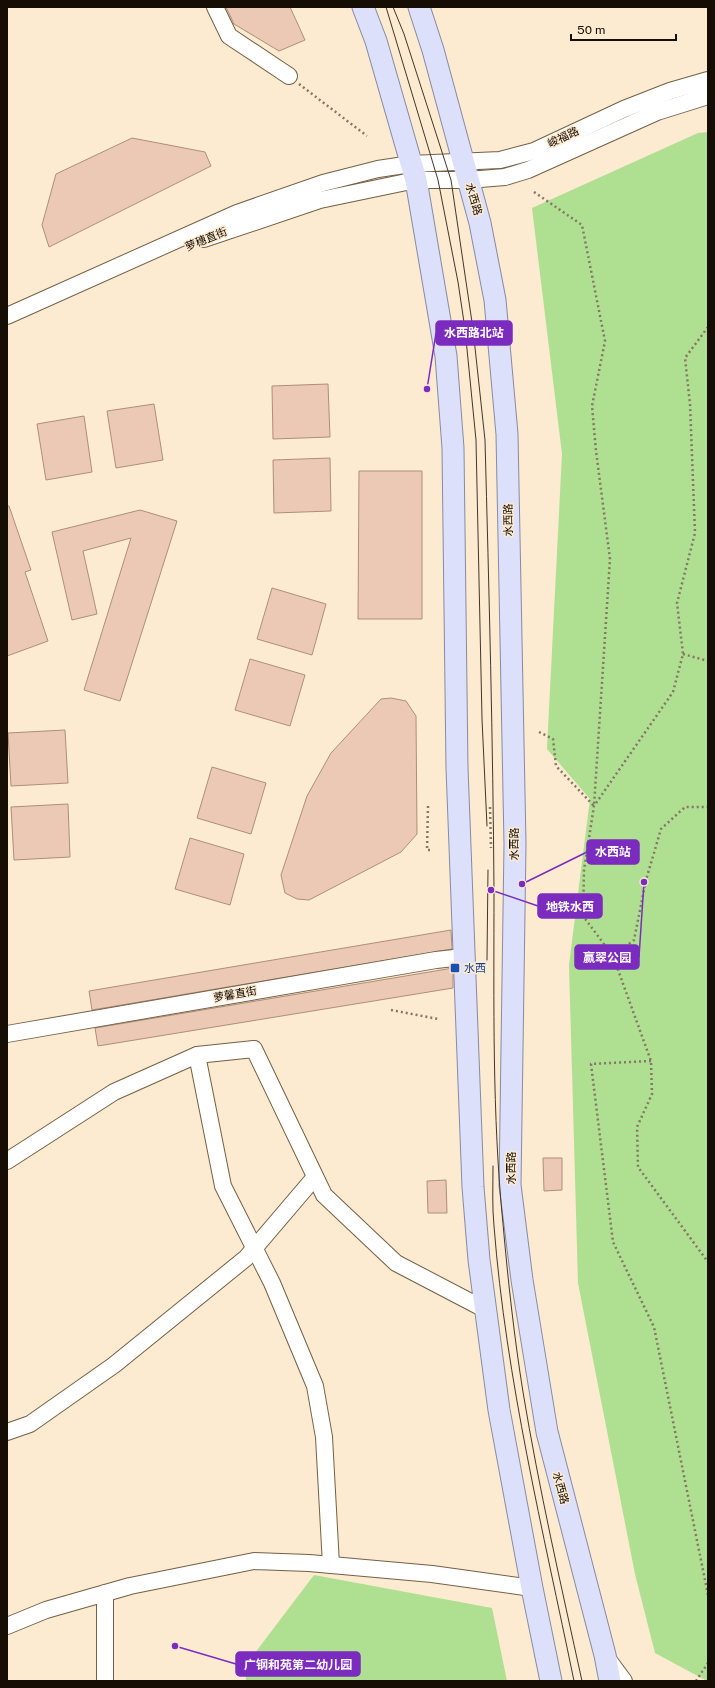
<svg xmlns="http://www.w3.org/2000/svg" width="715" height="1688" font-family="'Public Sans','Noto Sans SC',sans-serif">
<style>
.green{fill:#afdf90}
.building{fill:#ecc9b4;stroke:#ae8e7a}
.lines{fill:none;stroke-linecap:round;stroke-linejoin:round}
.minor-casing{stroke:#746044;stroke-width:18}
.major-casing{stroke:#878aa3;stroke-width:23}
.path{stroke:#847766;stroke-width:2.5;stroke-dasharray:2 3;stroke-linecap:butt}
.minor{stroke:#fff;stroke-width:16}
.major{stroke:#dce0fb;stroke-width:21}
.tram{stroke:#40372a;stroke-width:1}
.transit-dot{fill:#1a4fb4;stroke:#fcead1;stroke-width:1.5}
.labels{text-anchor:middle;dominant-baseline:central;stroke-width:3;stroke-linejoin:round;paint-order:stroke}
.street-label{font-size:11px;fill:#160e04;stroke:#fcead1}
.transit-label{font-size:11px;fill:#164399;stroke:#fcead1;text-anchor:start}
.leader{fill:none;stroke:#7b2cbf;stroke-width:1.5}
.callout-dot{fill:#7b2cbf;stroke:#fcead1;stroke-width:1.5}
.callout{fill:#7b2cbf;stroke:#7b2cbf;stroke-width:1.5}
.callout-label{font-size:12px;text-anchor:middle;font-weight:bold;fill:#fff}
</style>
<rect width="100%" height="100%" fill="#fcead1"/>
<g class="green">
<path d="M708,132V1681H707L655,1653L635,1574L578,1283L569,965L590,799L547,749L562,454L532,208L698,133Z"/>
<path d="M314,1575L492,1608L507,1681H246L245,1666Z"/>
</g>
<g class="building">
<path d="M226,7H290L305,40L279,51L234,24Z"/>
<path d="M132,138L205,152L211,166L49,247L42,225L56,174Z"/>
<path d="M328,384L330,437L273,439L272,386Z"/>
<path d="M154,404L163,460L116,468L107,411Z"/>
<path d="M84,416L92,472L46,480L37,424Z"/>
<path d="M330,458L331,511L274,513L273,460Z"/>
<path d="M359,471H422V619H358Z"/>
<path d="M7,506H9L31,570L25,572L48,641L7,656Z"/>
<path d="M140,510L177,521L120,701L84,690L131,538L83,551L97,614L72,620L52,532Z"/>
<path d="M272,588L326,604L312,655L257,639Z"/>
<path d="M250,659L305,675L290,726L235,710Z"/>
<path d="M391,698L406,701L416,716L417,834L401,852L309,900L297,899L285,893L281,875L307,796L331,753L381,699Z"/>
<path d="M65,730L68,783L11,786L8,733Z"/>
<path d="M212,767L266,783L251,834L197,818Z"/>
<path d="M68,804L70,857L14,860L11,807Z"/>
<path d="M190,838L244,854L230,905L175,889Z"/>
<path d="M451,930L452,949L92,1010L89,991Z"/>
<path d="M453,968V988L98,1046L95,1028Z"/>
<path d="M543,1158H562V1190L544,1191Z"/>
<path d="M446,1180L447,1213H428L427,1181Z"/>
</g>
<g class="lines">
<g class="minor-casing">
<g id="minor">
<path d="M215,7L229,36L289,76"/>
<path d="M204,239L320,200L416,180H468L505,177L528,170L657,112L708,96"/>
<path d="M7,316L237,213L323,183L378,169L411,164L500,160L534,151L624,109L670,91L708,80"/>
<path d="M7,1034L436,960L463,957"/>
<path d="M197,1055L223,1186L272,1283L315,1386L324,1437L331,1565"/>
<path d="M7,1161L114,1092L197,1055L254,1049L324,1195L396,1263L486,1310"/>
<path d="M7,1432L30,1424L114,1365L246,1258L315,1177"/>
<path d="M7,1626L46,1610L130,1586L254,1561L309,1563L432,1574L532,1588"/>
<path d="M607,1658L624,1681"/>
<path d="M105,1681V1593"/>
</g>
</g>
<g class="major-casing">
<g id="major">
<path d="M363,7L376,41L416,180L446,356L453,448L457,768L473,1187L479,1260L499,1410L532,1588L551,1681"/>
<path d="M419,7L433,50L480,223L495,300L507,434L515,844L510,1185L522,1280L547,1432L605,1655L610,1681"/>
</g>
</g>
<g class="path">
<path d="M299,84L367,136"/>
<path d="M534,192L582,225L605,341L592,406L596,451L610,559L594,806"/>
<path d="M708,327L685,358L690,404L695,533L677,603L683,654L673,692L594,806L584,870L583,916L613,956L651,1061L652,1094L637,1127L638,1167L708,1262"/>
<path d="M683,654L708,661"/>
<path d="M539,732L553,739L556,766L594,806"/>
<path d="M428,806L427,850H431"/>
<path d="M490,807L491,848"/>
<path d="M613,956L634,940L646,880L661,829L685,807H708"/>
<path d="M391,1010L438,1019"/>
<path d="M651,1061L591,1064L613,1242L654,1327L708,1595"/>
<path d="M696,1681L708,1663"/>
</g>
<use href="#minor" class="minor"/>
<use href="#major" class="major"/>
<g class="tram">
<path d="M386,7L438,180L458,282L465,329L476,440L482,719L487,826"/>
<path d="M393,7L404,34L451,180L473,329L485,440C489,590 493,741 494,892C494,1002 492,1114 503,1224C508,1280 514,1336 523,1392C539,1489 561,1585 582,1681"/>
<path d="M487,960L488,870"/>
<path d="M493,1166C493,1186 492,1206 494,1226C506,1380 543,1530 574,1681"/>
</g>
</g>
<rect class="transit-dot" x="450" y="963" width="10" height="10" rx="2"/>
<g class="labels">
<g class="street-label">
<text transform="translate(563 137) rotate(-25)">峻福路</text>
<text transform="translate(474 199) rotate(74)">水西路</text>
<text transform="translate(206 239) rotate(-22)">萝穗直街</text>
<text transform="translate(508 520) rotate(-91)">水西路</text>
<text transform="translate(514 844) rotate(-90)">水西路</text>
<text transform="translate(235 994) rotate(-10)">萝馨直街</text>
<text transform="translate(511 1168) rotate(-90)">水西路</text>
<text transform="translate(561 1488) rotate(75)">水西路</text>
</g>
<g class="transit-label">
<text x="464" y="968">水西</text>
</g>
</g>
<path class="leader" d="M427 389L436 333M522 884L587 852M491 890L538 906M644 882L639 957M175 1646L236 1664"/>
<g class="callout-dot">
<circle cx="427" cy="389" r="4"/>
<circle cx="522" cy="884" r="4"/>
<circle cx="491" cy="890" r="4"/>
<circle cx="644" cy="882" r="4"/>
<circle cx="175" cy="1646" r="4"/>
</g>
<g class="callout">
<rect x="436" y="321" width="76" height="24" rx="4"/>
<rect x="587" y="840" width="52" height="24" rx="4"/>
<rect x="538" y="894" width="64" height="24" rx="4"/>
<rect x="575" y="945" width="64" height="24" rx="4"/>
<rect x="236" y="1652" width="124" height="24" rx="4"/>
</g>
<g class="callout-label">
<text x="474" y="337">水西路北站</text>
<text x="613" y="856">水西站</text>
<text x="570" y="911">地铁水西</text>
<text x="607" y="962">赢翠公园</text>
<text x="298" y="1669">广钢和苑第二幼儿园</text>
</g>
<rect width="715" height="1688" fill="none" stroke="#160e04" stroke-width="16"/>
<path d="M571 34v6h105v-6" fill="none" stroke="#160e04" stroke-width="2"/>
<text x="577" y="34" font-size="12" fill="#160e04" stroke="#fcead1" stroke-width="3" paint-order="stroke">50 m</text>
</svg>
